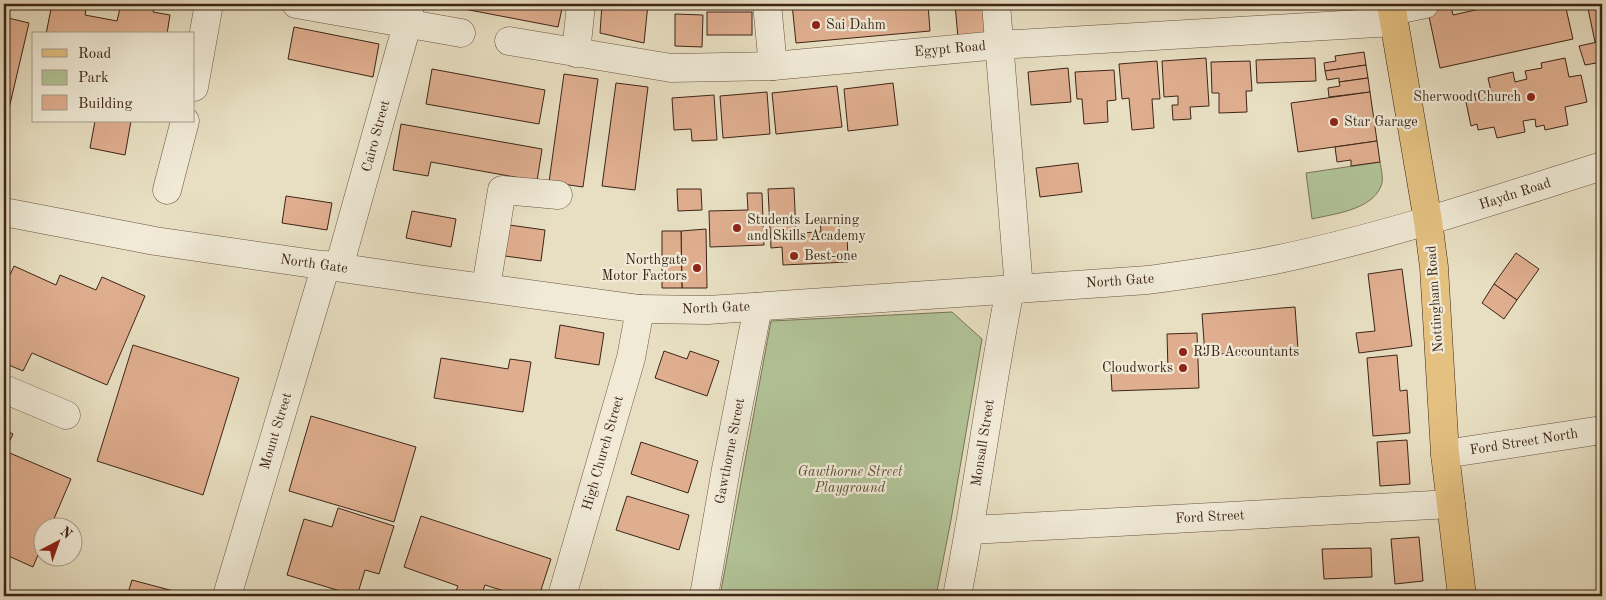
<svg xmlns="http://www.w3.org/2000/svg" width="1606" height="600" font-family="'Old Standard TT',serif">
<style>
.green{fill:#b1c397;stroke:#777457}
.building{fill:#dfae8f;stroke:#3d2517}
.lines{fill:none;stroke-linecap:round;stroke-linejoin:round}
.minor-casing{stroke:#685442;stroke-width:29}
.major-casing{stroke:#3d2517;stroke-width:29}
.minor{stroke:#f0ead7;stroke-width:28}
.major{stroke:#e4c081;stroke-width:28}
.poi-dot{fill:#8f2418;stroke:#f0ead7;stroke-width:2}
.labels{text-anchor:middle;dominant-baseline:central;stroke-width:4.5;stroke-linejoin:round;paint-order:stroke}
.poi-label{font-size:14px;fill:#3d2517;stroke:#f0ead7;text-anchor:start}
.street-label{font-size:14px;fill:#3d2517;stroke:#f0ead7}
.park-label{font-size:14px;font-style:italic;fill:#5a4c37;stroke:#f0ead7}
</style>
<rect width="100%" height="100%" fill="#e8dfc2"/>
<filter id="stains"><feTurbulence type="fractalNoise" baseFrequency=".004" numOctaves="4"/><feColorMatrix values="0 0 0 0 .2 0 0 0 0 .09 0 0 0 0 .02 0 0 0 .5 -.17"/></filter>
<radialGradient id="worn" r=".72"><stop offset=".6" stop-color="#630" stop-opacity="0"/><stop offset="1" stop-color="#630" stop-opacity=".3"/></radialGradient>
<g class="green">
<path d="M1380,162C1381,169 1384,179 1381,186C1372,210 1333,214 1312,219L1306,173Z"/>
<path d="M952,312L982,339L951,520L936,596H720L771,321Z"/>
</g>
<g class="building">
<path d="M52,4H87L85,15L117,21L121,4H155L153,12L170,15L167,34H46Z"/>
<path d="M438,4H563L558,27Z"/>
<path d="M602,4H648L644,43L600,33Z"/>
<path d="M792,4H928L930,31L796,43Z"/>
<path d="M955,4H985L988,35L958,38Z"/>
<path d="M1502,4H1565L1573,39L1440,68L1428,12L1451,7L1453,15Z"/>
<path d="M1587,4H1602V41L1595,42Z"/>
<rect x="707" y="12" width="45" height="23"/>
<path d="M675,14L703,15L702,47L675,46Z"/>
<path d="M4,17L29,23L4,130Z"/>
<path d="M294,27L379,44L373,77L288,59Z"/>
<path d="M1602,41V62L1585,65L1579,46Z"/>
<path d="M1364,52L1366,65L1325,71L1324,63L1336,61L1335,56Z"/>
<path d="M1206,58L1209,106L1190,107L1191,119L1173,120L1172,105H1178V96L1164,97L1162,61Z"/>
<path d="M1315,58L1316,81L1257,83L1256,60Z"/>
<path d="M1565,58L1569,77L1581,75L1587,102L1565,107L1568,125L1545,130L1544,125L1536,127L1535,119L1523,121L1525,132L1497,138L1494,127L1478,130L1477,124L1471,126L1466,102L1476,100L1474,94L1491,91L1488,78L1513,72L1515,82L1527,79L1525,71L1542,68L1541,63Z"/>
<path d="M1157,61L1160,99H1152L1154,128L1132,130L1129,98L1122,99L1119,64Z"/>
<path d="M1250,61L1252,91H1246L1247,112L1219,113V93H1212L1211,62Z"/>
<path d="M1366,65L1368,78L1339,82V78L1327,80L1325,71Z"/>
<path d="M1068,68L1071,102L1031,105L1028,72Z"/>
<path d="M432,69L545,90L539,124L426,104Z"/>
<path d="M1114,70L1116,100L1107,101L1108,122L1084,124L1082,99H1077L1075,72Z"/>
<path d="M564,74L598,79L583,187L549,182Z"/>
<path d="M1368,78L1370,92L1329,97L1328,88L1340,86L1339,82Z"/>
<path d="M616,83L648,87L635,190L602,186Z"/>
<path d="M893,83L898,125L848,131L844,89Z"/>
<path d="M837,86L842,127L776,134L772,93Z"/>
<path d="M767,92L770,134L723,138L720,96Z"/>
<path d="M1370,92L1377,141L1298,152L1291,103Z"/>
<path d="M714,95L717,140L692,141L691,129L674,130L672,98Z"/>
<path d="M95,121H131L125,155L90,148Z"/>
<path d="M401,124L542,149L537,181L431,162L428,176L393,170Z"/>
<path d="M1377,141L1380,162L1351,166V160L1337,162L1335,147Z"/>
<path d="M1078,163L1082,192L1040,197L1036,168Z"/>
<path d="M794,188L796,233L821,232L820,219L839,218L840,232H847L848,262L783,265L782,247L771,248L768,189Z"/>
<path d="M677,189H701L702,210L678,211Z"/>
<path d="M747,193H762L764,245L710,247L709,211L748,210Z"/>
<path d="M286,196L332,203L327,230L282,223Z"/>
<path d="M412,211L456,219L451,247L406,238Z"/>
<path d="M502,224L545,230L541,261L498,255Z"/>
<path d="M706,229L707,288H682L681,231Z"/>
<path d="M662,231H681L682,288H662Z"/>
<path d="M1516,253L1539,269L1517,300L1494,284Z"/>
<path d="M14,266L56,285L60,275L96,290L102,277L145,296L107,385L32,353L23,371L4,363V272L10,275Z"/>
<path d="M1402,269L1412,346L1359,353L1356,333L1375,331L1368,274Z"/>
<path d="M1494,284L1517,300L1504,319L1482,303Z"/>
<path d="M1295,307L1298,349L1205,355L1202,314Z"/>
<path d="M560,325L604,333L599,365L555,358Z"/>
<path d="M1197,333L1199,388L1112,391L1111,372L1168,370L1167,334Z"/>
<path d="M133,345L239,378L203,495L97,461Z"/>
<path d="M664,351L687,359L690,351L719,361L707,396L655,378Z"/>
<path d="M1397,355L1400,391L1407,390L1410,433L1373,436L1367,358Z"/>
<path d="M441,358L508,369L510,359L531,362L523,412L434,398Z"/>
<path d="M311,416L416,447L394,522L289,491Z"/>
<path d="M4,430L13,434L5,451L71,479L50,528H42V545L33,567L4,554V533L6,529L4,528Z"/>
<path d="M1407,440L1410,484L1380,486L1377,442Z"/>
<path d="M641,442L698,461L688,493L631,474Z"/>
<path d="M627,496L689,515L679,550L616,530Z"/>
<path d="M338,508L394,526L379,574L365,570L357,596L287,575L304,519L332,527Z"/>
<path d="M421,516L551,559L539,596H520L485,585L481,596H454L458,586L404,567Z"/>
<path d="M1419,537L1423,581L1395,584L1391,539Z"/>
<path d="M1371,548L1372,577L1324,579L1322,549Z"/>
<path d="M132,580L181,593L180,596H127Z"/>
<path d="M600,590L618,596H598Z"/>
<path d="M1426,591L1427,596H1400V594Z"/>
</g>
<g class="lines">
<g class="minor-casing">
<g id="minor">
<path d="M296,4L461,33"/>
<path d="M767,4L773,66"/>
<path d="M996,4L1019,289"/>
<path d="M1392,11L1425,4"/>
<path d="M509,41L671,68L773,66L999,45L1394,22"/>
<path d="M576,53L581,4"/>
<path d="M194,87L209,4"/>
<path d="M167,190L185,121"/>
<path d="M4,212L155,241L425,280L640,309L708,310L1148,280C1192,274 1236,268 1279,259C1389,236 1495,200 1602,166"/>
<path d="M339,267L407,25L410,4"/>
<path d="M486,287L502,190L558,195"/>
<path d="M4,389L66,415"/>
<path d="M1445,454L1602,430"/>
<path d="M970,530L1451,504"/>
<path d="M227,596L326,265"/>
<path d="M562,596L631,358L640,309"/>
<path d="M704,596L726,469L758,307"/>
<path d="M957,596C977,494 990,391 1010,289"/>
</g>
</g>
<g class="major-casing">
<path id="major" d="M1391,4L1428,221L1434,267L1445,454L1462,596"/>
</g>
<use href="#minor" class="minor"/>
<use href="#major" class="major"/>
</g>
<g class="poi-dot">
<circle cx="816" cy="25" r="5"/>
<circle cx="1531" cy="97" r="5"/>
<circle cx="1334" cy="122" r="5"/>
<circle cx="737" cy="228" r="5"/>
<circle cx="794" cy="256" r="5"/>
<circle cx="697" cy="268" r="5"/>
<circle cx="1183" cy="352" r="5"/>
<circle cx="1183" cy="368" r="5"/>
</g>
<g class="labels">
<g class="poi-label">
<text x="826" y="25">Sai Dahm</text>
<text x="1521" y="97" text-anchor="end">Sherwood Church</text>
<text x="1344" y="122">Star Garage</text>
<text x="747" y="220">Students Learning<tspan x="747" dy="16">and Skills Academy</tspan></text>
<text x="804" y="256">Best-one</text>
<text x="687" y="260" text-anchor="end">Northgate<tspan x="687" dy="16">Motor Factors</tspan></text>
<text x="1193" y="352">RJB Accountants</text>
<text x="1173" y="368" text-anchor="end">Cloudworks</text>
</g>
<g class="street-label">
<text transform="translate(950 49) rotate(-5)">Egypt Road</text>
<text transform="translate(376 136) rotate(-75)">Cairo Street</text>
<text transform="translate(1515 194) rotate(-18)">Haydn Road</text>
<text transform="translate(314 264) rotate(8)">North Gate</text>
<text transform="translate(1120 281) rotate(-4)">North Gate</text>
<text transform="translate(1435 299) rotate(-94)">Nottingham Road</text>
<text transform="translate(716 308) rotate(-2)">North Gate</text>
<text transform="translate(276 431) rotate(-73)">Mount Street</text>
<text transform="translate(1524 442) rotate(-9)">Ford Street North</text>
<text transform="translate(983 443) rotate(-81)">Monsall Street</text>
<text transform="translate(730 451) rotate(-79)">Gawthorne Street</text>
<text transform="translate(603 453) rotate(-74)">High Church Street</text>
<text transform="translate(1210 517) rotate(-3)">Ford Street</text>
</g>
<g class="park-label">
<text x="850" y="472">Gawthorne Street<tspan x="850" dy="16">Playground</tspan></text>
</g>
</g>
<rect width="1606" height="600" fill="none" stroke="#e8dfc2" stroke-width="20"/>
<rect x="5" y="5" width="1596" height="590" fill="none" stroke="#3d2517" stroke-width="2.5"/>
<rect x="10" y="10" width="1586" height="580" fill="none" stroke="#3d2517"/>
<rect x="32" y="32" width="162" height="90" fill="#f0ead7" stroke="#a89b8a"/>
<rect x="42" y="49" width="25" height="8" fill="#e4c081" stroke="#a89b8a"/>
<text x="78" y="58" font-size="15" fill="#3d2517">Road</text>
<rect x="42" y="70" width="25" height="15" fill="#b1c397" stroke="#a89b8a"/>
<text x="78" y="82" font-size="15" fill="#3d2517">Park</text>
<rect x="42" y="95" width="25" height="15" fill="#dfae8f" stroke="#a89b8a"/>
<text x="78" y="108" font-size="15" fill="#3d2517">Building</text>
<g transform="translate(58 542) rotate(41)"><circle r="24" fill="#f0ead7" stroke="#a89b8a"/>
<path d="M0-4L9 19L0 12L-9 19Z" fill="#8f2418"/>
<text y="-8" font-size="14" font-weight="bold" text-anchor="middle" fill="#3d2517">N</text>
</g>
<rect width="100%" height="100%" filter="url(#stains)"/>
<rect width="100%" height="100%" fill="url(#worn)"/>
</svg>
